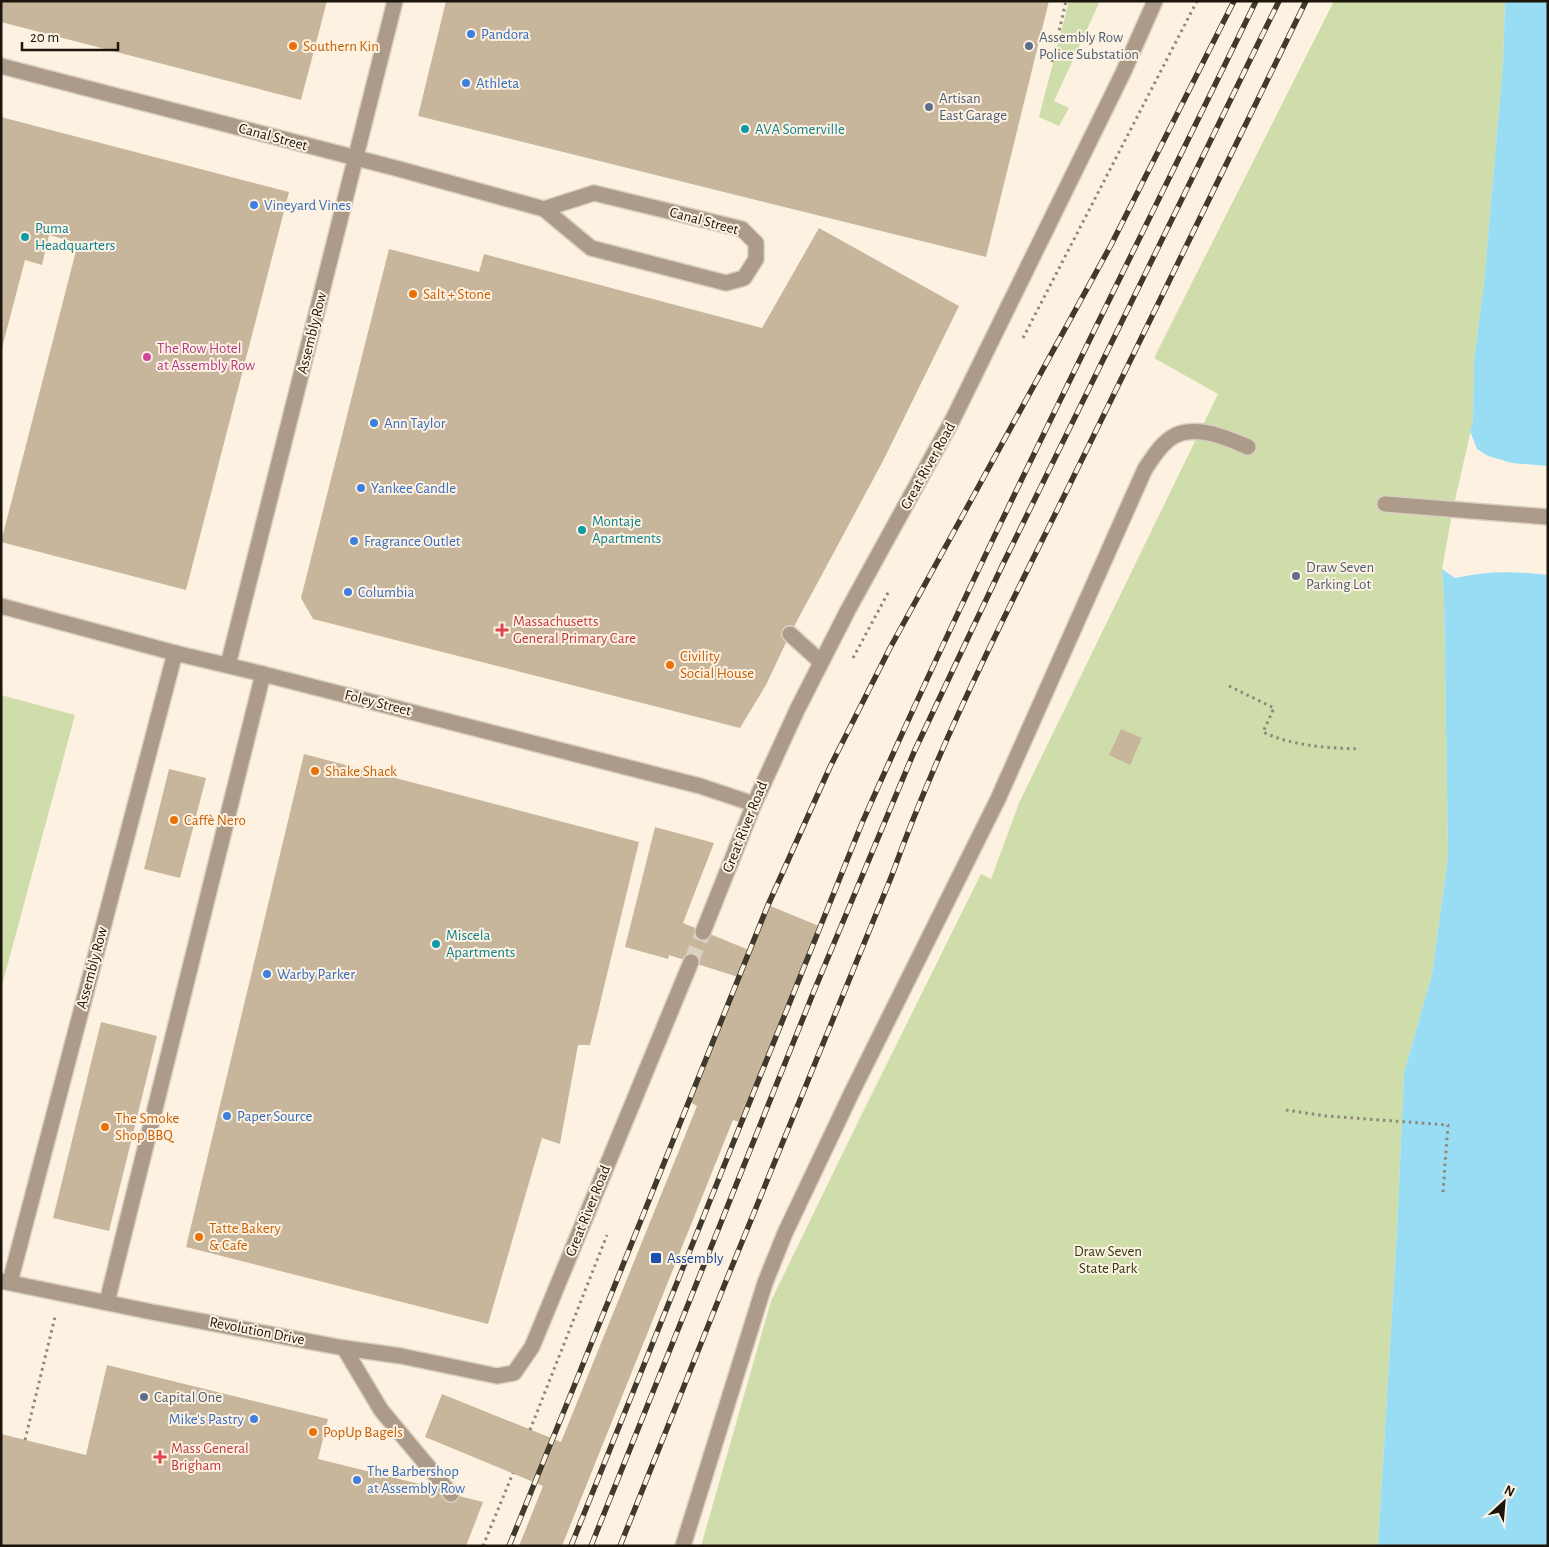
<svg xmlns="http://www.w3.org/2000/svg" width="1549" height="1547" font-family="'Alegreya Sans',sans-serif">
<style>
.green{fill:#cfddaa}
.water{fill:#99ddf4}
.building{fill:#c8b69c}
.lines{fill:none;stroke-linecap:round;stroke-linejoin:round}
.street-tunnel{stroke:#dbd1c2;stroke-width:15;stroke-dasharray:15 8;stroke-linecap:butt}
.lane-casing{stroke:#d9cfc0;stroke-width:18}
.street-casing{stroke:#d9cfc0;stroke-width:18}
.path{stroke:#8f877a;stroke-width:3;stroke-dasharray:2.5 4;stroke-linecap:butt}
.lane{stroke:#ad9b89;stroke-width:15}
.street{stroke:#ad9b89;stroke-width:15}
.rail-casing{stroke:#3f392e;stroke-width:5.5}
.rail{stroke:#fdf2e2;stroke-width:4;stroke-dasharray:11;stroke-linecap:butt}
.shop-dot{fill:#3f7fe0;stroke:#fdf2e2;stroke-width:2}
.food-dot{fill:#e8710a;stroke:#fdf2e2;stroke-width:2}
.service-dot{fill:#5c6f8a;stroke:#fdf2e2;stroke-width:2}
.culture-dot{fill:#0f9aa8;stroke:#fdf2e2;stroke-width:2}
.hotel-dot{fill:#d1479c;stroke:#fdf2e2;stroke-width:2}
.health-dot{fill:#e0444e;stroke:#fdf2e2;stroke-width:2}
.transit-dot{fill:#1a4fb4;stroke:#fdf2e2;stroke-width:2}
.labels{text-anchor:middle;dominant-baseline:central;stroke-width:4;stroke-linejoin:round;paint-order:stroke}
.shop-label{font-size:15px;fill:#366cbe;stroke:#fdf2e2;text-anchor:start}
.service-label{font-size:15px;fill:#4e5e75;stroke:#fdf2e2;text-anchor:start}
.food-label{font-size:15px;fill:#c56008;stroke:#fdf2e2;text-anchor:start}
.culture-label{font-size:15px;fill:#0d838f;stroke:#fdf2e2;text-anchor:start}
.street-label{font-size:15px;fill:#1b150b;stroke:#fdf2e2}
.hotel-label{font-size:15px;fill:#b23c85;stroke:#fdf2e2;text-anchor:start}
.health-label{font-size:15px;fill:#be3a42;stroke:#fdf2e2;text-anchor:start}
.park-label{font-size:15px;fill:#313a11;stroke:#fdf2e2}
.transit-label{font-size:15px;fill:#164399;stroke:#fdf2e2;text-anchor:start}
</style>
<rect width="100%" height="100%" fill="#fdf2e2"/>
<g class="green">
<path d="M1069,1H1100L1054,101L1069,108L1059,126L1039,117Z"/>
<path d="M1334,1H1505L1503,64L1484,283L1474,361L1473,421L1453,509L1442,569L1444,598L1448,857L1432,974L1404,1073L1397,1230L1378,1546H701L771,1301L855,1128L981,874L991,879L1019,803L1218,394L1154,358Z"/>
<path d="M1,695L75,715L1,989Z"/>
</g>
<g class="water">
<path d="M1505,1H1548V466L1512,463L1488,456L1477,449L1470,431L1473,421L1474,361L1484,283L1503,64Z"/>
<path d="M1442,569L1455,578C1487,571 1515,571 1548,575V1546H1378L1397,1230L1404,1073L1432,974L1448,857L1444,598Z"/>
</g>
<g class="building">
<path d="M1,1H327L301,100L1,22Z"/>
<path d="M446,1H1049L986,257L418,116Z"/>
<path d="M1,117L289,192L186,590L1,542L78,243L49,235L42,265L25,260L1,352Z"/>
<path d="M819,228L959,306L883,461L790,634L766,685L740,728L313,619L301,598L389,249L479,272L484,254L762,328Z"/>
<path d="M1121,729L1142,738L1130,765L1109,755Z"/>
<path d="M304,754L639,842L590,1045H578L560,1144L542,1138L488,1324L186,1247Z"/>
<path d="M169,769L206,778L180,878L144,869Z"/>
<path d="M655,827L714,843L683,923L749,950L768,905L819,926L739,1122L733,1120L562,1546H519L543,1486L425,1437L442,1394L561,1442L697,1106L688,1101L738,977L669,955L668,959L625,947Z"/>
<path d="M101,1022L157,1036L109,1231L53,1218Z"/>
<path d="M107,1365L328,1419L318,1459L444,1490L451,1494L483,1502L466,1546H1V1434L86,1455Z"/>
</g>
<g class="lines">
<path class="street-tunnel" d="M691,962L703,932"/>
<g class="lane-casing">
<g id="lane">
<path d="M1385,504L1548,517"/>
<path d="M790,634L821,662"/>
<path d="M344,1348L381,1410L451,1494"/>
<path d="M683,1546L765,1283L785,1233L852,1092L998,799L1145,469C1153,457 1162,442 1176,435C1199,425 1227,438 1248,447"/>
</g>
</g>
<g class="street-casing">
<g id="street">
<path d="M1,66L399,169L544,209L591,248L726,283L744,278L756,259V243L742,229L594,193L544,209"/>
<path d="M1,606L175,653L263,674L700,786L754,804"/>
<path d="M228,665L395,1"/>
<path d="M703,932L754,804L797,710L848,610L953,419L1123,73L1155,1"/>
<path d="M1,1281L152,1312L344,1348L401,1356L497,1376L514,1373L532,1347L691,962"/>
<path d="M10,1282L175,653"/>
<path d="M107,1302L263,674"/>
</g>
</g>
<g class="path">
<path d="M1052,62L1066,1"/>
<path d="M1023,338L1197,1"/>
<path d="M853,658L889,591"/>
<path d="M1229,686L1274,708L1263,732C1292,746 1327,748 1360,749"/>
<path d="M1286,1110L1326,1116L1448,1125L1443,1192"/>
<path d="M530,1430L607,1235"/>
<path d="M25,1440L55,1317"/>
<path d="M483,1546L513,1473"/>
</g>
<use href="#lane" class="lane"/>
<use href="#street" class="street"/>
<g class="rail-casing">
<g id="rail">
<path d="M509,1546L577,1379L768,905L830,767L890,648L1111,245L1234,1"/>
<path d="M571,1546L862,823C985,545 1123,274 1256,1"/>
<path d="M591,1546L814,991L914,752L1003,564L1279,1"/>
<path d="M620,1546L724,1286L892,875C940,741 1006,614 1069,486C1148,324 1227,163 1306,1"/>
</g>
</g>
<use href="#rail" class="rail"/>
</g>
<g class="shop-dot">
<circle cx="471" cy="34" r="5"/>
<circle cx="466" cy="83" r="5"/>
<circle cx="254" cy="205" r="5"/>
<circle cx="374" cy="423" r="5"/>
<circle cx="361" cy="488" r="5"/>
<circle cx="354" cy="541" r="5"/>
<circle cx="348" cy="592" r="5"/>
<circle cx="267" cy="974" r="5"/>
<circle cx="227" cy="1116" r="5"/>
<circle cx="254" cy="1419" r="5"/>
<circle cx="357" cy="1480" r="5"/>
</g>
<g class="food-dot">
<circle cx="293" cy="46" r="5"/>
<circle cx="413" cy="294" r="5"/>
<circle cx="670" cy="665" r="5"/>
<circle cx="315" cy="771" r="5"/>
<circle cx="174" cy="820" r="5"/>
<circle cx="105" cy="1127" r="5"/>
<circle cx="199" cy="1237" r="5"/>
<circle cx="313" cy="1432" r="5"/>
</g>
<g class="service-dot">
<circle cx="1029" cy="46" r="5"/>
<circle cx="929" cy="107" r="5"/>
<circle cx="1296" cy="576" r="5"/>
<circle cx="144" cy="1397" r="5"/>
</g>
<g class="culture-dot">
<circle cx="745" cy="129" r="5"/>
<circle cx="25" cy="237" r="5"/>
<circle cx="582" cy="530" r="5"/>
<circle cx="436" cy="944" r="5"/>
</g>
<circle class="hotel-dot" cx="147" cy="357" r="5"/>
<g class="health-dot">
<path d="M499.5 622.5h5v5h5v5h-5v5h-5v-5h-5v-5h5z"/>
<path d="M157.5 1449.5h5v5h5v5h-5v5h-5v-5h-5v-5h5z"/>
</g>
<rect class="transit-dot" x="650" y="1252" width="12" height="12" rx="2.5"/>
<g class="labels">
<g class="shop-label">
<text x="481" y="34">Pandora</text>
<text x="476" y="83">Athleta</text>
<text x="264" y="205">Vineyard Vines</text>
<text x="384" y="423">Ann Taylor</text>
<text x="371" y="488">Yankee Candle</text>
<text x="364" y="541">Fragrance Outlet</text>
<text x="358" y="592">Columbia</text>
<text x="277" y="974">Warby Parker</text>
<text x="237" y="1116">Paper Source</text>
<text x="244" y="1419" text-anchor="end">Mike's Pastry</text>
<text x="367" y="1471">The Barbershop<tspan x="367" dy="17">at Assembly Row</tspan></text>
</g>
<g class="service-label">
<text x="1039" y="37">Assembly Row<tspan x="1039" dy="17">Police Substation</tspan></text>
<text x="939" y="98">Artisan<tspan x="939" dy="17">East Garage</tspan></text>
<text x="1306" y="567">Draw Seven<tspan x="1306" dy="17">Parking Lot</tspan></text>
<text x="154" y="1397">Capital One</text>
</g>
<g class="food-label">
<text x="303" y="46">Southern Kin</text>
<text x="423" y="294">Salt + Stone</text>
<text x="680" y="656">Civility<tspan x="680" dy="17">Social House</tspan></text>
<text x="325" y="771">Shake Shack</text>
<text x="184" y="820">Caffè Nero</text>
<text x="115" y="1118">The Smoke<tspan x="115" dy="17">Shop BBQ</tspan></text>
<text x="209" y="1228">Tatte Bakery<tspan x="209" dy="17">&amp; Cafe</tspan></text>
<text x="323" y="1432">PopUp Bagels</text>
</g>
<g class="culture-label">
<text x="755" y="129">AVA Somerville</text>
<text x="35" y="228">Puma<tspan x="35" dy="17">Headquarters</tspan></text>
<text x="592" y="521">Montaje<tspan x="592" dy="17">Apartments</tspan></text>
<text x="446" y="935">Miscela<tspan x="446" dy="17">Apartments</tspan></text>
</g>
<g class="street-label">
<text transform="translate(273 137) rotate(15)">Canal Street</text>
<text transform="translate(704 221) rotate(15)">Canal Street</text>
<text transform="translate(312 333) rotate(-76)">Assembly Row</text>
<text transform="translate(928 466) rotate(-61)">Great River Road</text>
<text transform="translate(378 703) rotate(14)">Foley Street</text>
<text transform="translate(745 827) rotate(-68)">Great River Road</text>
<text transform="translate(92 968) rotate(-75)">Assembly Row</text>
<text transform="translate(588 1211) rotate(-68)">Great River Road</text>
<text transform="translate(257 1331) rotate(11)">Revolution Drive</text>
</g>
<g class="hotel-label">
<text x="157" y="348">The Row Hotel<tspan x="157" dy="17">at Assembly Row</tspan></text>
</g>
<g class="health-label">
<text x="513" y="621">Massachusetts<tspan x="513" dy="17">General Primary Care</tspan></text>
<text x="171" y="1448">Mass General<tspan x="171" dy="17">Brigham</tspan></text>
</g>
<g class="park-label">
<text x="1108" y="1251">Draw Seven<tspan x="1108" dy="17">State Park</tspan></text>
</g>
<g class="transit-label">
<text x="667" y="1258">Assembly</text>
</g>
</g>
<rect width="1549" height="1547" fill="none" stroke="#1b150b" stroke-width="5"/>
<g transform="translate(1504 1502) rotate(26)" stroke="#fdf2e2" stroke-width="4" paint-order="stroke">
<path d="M0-4L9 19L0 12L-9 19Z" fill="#1b150b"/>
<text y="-8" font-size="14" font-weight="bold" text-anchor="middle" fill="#1b150b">N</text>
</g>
<path d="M22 42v8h96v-8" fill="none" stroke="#1b150b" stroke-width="2.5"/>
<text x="30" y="42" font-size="15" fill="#1b150b" stroke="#fdf2e2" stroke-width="4" paint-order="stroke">20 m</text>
</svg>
